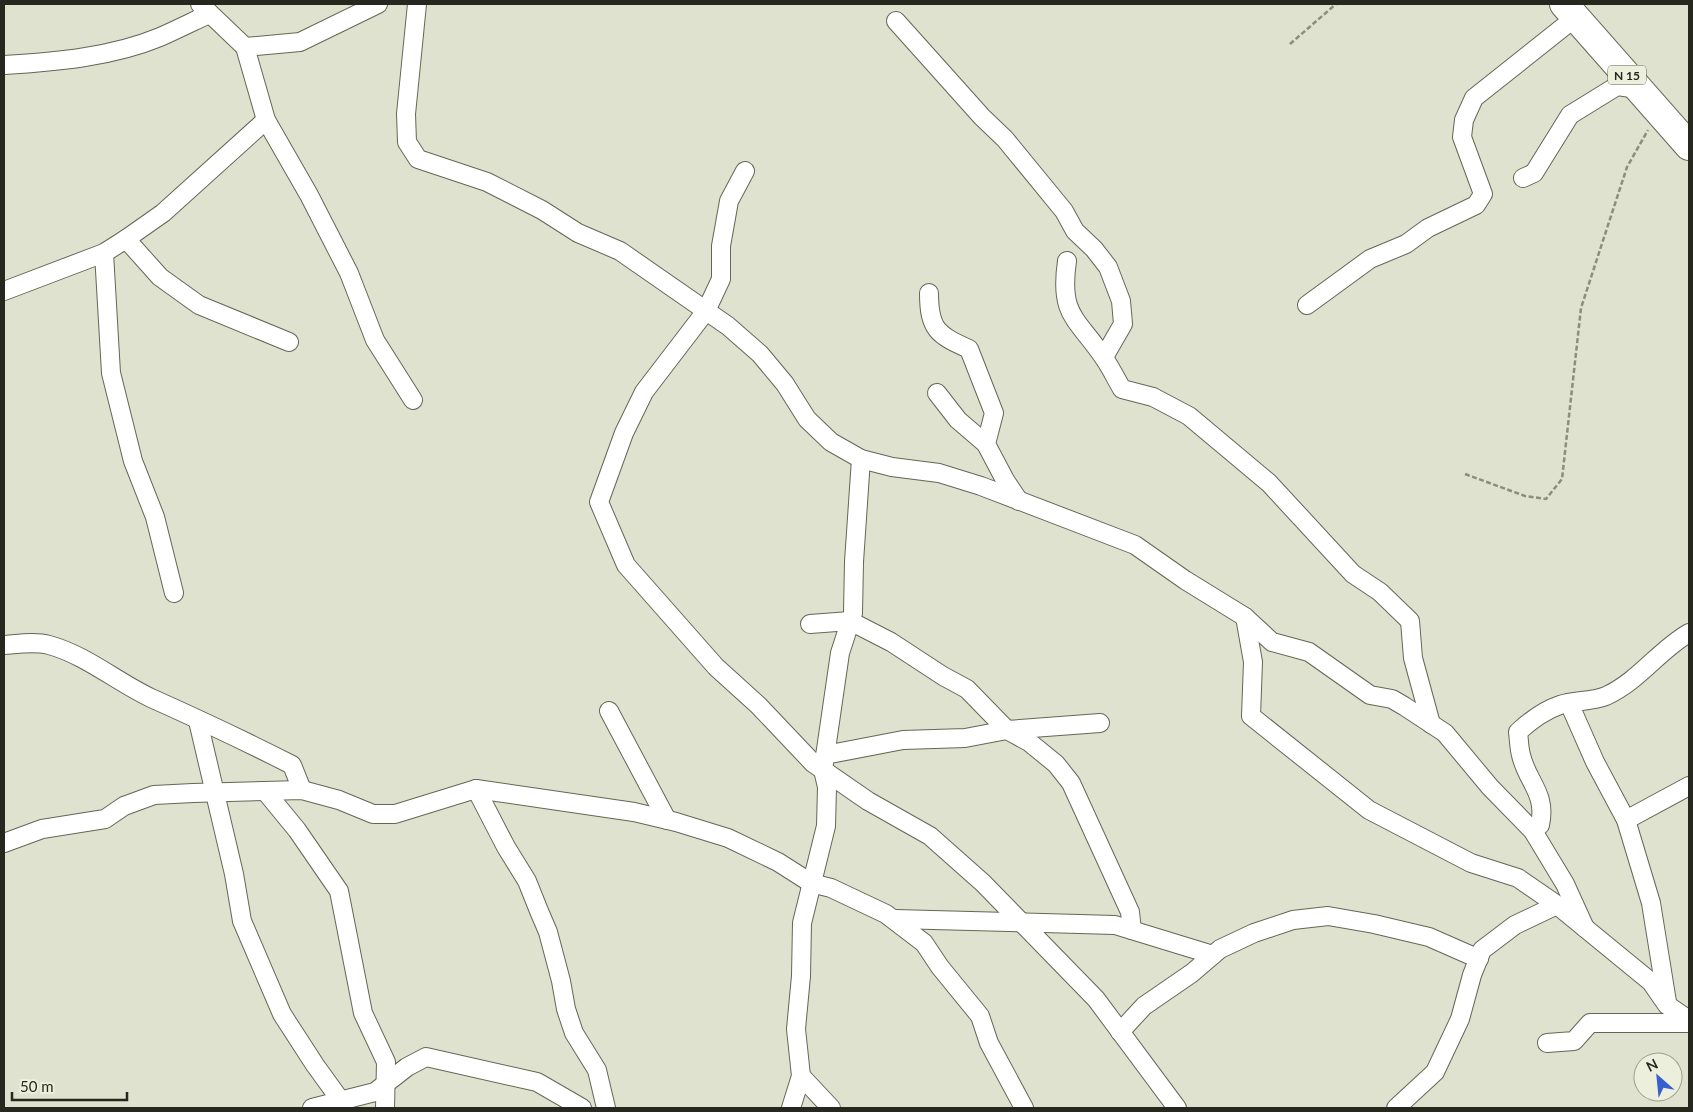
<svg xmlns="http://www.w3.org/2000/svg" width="1693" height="1112" font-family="Lato,sans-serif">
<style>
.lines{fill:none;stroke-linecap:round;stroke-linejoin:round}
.street-casing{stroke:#646755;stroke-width:20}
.primary-casing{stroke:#646755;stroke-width:30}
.path{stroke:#8b8e7f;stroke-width:2.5;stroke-dasharray:5 2.5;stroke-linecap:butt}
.street{stroke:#fff;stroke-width:18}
.primary{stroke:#fff;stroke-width:28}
.labels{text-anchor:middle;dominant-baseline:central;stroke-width:4.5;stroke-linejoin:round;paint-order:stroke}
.shield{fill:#ecefdb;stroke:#616458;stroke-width:1}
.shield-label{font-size:12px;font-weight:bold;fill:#262820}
</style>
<rect width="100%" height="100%" fill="#dfe2ce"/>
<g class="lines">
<g class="street-casing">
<g id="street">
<path d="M200,4L245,47L266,120L309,195L349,273L375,340L413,400"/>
<path d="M417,4L406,114L407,142L418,159L487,182L542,210L578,233L620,251L728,326L760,354L785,384L807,419L831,442L861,459L892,467L939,473L981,486L1135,545L1185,580L1245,617L1272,642L1309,652L1370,695L1392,699L1404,706L1445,733L1490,787L1533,831L1565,884L1585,928"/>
<path d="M896,21L982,117L1005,139L1064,211L1075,231L1094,249L1108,267L1121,301L1123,324L1104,357"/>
<path d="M245,47L300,42L378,4"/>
<path d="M4,65C55,62 112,57 160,37C176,30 192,22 209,14"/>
<path d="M745,171L729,201L721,246V279L706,311L644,392L624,433L599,502L626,565L716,667L758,705L813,763L868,801L930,836L983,883L1096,999L1177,1108"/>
<path d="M1523,178L1534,173L1570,115L1617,86L1639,89"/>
<path d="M126,239L160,277L199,305L289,342"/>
<path d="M104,253L111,373L133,461L155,517L174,593"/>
<path d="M1067,261C1059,316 1077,318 1104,358C1111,368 1116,379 1122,389L1153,397L1189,416L1269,483L1353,574L1380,592L1410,621L1413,658L1431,724"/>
<path d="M4,291L104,253L126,239L163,213L266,120"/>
<path d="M929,293C929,330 938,335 969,349L994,413L986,444L1005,480L1019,501"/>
<path d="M1307,305L1370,259L1406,244L1428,228L1476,205L1483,194L1462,137L1464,120L1474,98L1576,17"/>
<path d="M937,393L958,420L986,444"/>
<path d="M1245,617L1253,662L1251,716L1369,810L1471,863L1518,878L1557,905L1651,982L1667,1005L1689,1020"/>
<path d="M810,624L850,621L891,642L943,676L967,689L1007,730L1029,742L1056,764L1071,783L1130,912L1132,930"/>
<path d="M4,645C18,644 35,641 49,645C86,655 117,682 151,698C198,719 245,741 292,765L302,790"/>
<path d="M1569,703L1595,762L1626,820L1651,903L1667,1002"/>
<path d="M609,711L667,820"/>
<path d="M198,721L234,874L242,921L282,1014L315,1065L341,1101"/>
<path d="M825,755L903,740L965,738L1007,730L1100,723"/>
<path d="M476,789L506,847L527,881L539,911L548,932L561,981L566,1009L574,1033L597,1070L606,1108"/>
<path d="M265,791L297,830L339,891L363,1013L386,1062L385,1108"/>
<path d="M1626,820L1689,786"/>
<path d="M1533,831L1540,825C1547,793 1527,782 1521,755C1519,748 1519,739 1518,732C1530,721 1545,710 1560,705C1575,700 1591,702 1606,696C1639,681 1659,650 1689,633"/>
<path d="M4,843L42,829L105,819L124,806L154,795L193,793L302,790L339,800L373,814H395L476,789L634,812L676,822L728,838L778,862L811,883L831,888L886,914L924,943L940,967L980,1016L989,1043L1024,1108"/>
<path d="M895,919L1115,925L1213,955"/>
<path d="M1120,1032L1144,1006L1192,973L1220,949L1254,933L1293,920L1328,916L1374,924L1429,937L1479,959"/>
<path d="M1547,1043L1574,1041L1590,1023H1689"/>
<path d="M801,1076L831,1108"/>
<path d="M312,1108L375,1092L407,1067L426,1057L537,1082L582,1108"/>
<path d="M791,1108L801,1076L796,1029L801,976L802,923L826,826L827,787L823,770L840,653L853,613L854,562L861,459"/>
<path d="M1396,1108L1435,1072L1460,1019L1472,975L1482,950L1515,925L1557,905"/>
</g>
</g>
<g class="primary-casing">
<path id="primary" d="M1564,4L1689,146"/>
</g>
<g class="path">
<path d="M1290,44L1336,4"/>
<path d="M1465,474L1525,496L1546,499L1562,479L1581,308L1627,167L1648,130"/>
</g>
<use href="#street" class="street"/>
<use href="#primary" class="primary"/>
</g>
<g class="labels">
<rect class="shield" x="1608" y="65.5" width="38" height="19" rx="4"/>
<g class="shield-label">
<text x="1627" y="75">N 15</text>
</g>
</g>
<rect width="1693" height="1112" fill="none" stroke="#262820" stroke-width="10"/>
<g transform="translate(1658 1077) rotate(333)"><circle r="24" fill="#ecefdb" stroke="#9d9f90"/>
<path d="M0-4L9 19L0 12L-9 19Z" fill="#365fd0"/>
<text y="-8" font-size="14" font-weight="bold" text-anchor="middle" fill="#262820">N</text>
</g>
<path d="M12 1092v8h115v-8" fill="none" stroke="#262820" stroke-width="2.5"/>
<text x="20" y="1092" font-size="15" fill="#262820" stroke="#ecefdb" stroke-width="4" paint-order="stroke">50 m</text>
</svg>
